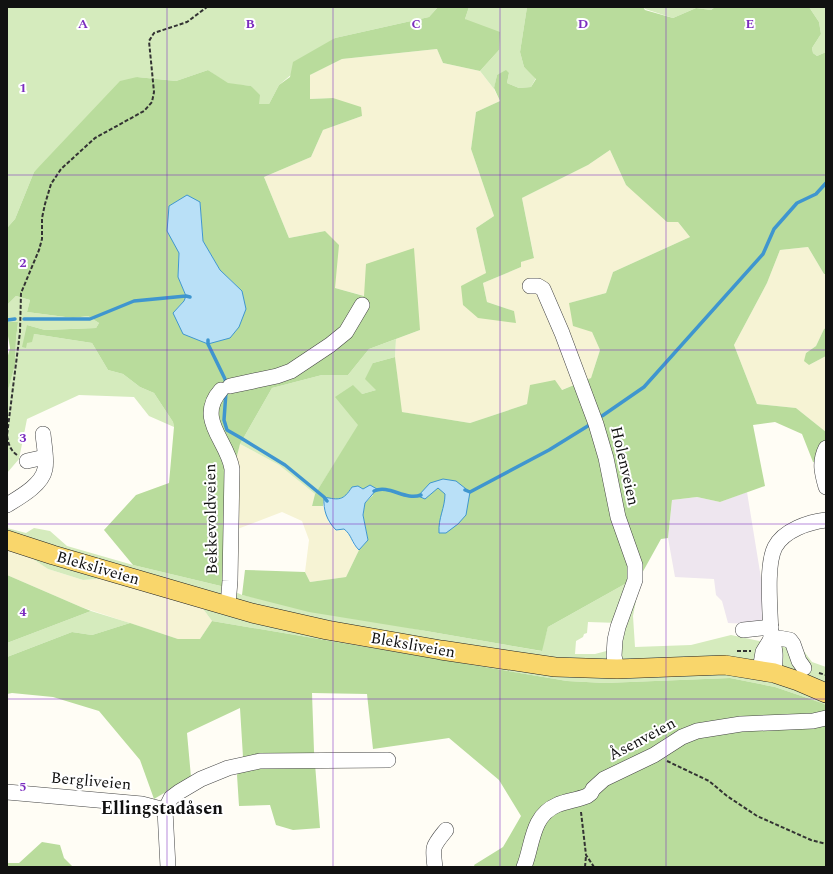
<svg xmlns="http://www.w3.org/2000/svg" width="833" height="874" font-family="Spectral,serif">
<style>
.industrial{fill:#eee6ef}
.farmland{fill:#f6f3d4}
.green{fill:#d5ebbd;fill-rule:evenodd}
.forest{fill:#b9dc9c;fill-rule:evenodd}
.water{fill:#b9e0f7;stroke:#3f96cf}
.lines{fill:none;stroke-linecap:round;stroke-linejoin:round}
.stream{stroke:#3f96cf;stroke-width:3.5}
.minor-casing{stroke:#444;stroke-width:16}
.major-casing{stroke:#222;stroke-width:20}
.path{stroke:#333;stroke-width:2;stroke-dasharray:4 2;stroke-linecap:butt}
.minor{stroke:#fff;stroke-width:15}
.major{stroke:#f9d66b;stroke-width:19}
.grid{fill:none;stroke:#7b2cbf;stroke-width:1;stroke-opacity:0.55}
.labels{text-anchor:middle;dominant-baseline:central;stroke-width:4;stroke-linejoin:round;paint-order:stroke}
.street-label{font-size:16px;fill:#111;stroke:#fff}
.quarter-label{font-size:18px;font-weight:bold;fill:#111;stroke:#fff}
.grid-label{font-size:13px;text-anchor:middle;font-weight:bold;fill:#7b2cbf;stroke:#fff;stroke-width:4;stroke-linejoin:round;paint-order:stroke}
</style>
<rect width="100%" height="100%" fill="#fffdf5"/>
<path class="industrial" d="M747,492L768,621L748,624L728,623L722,601L716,595L714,579L675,577L668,538L672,500L697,497L720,502Z"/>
<g class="farmland">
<path d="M437,49L443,63L480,71L494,89L500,101L476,112L471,149L494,216L476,228L486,273L463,305L514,311L487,302L483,283L521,267V262L534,257L522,198L588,165L610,150L626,185L678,222L690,237L613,272L606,293L569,303L592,332L600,350L591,378L527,404L470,423L401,412L395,357L396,339L420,330L365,296L335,288L325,231L289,238L264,177L311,157L323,130L362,116L333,98L310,99V75L342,59Z"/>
<path d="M808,247L824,274H826V328L824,329L816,346L806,353L809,365L826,356V432L796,408L757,404L734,345L767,283L780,250Z"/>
<path d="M240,444L279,465L315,494L312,506H323L329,523L344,529L349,533L353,544L359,550L346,577L310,582L305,572L309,540L302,521L282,512L227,533L229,488Z"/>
<path d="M7,548L27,555L48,569L83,580L108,578L201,606L212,621L200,639H178L81,607L7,575Z"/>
</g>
<g class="green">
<path d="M7,7H438L429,17L335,38L279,85L269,104H259L251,86L228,84L208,70L176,81L137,77L34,172L15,219L7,228Z"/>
<path d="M469,7H527L520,52L524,67L536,78L531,87L519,88L507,83L509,73L497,75L494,89L480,71L499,50L465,19Z"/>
<path d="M643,7H715L711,10L696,8L673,18L645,9Z"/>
<path d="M809,7H826V52L817,56L813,53L812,48L821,34L819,22Z"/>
<path d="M16,296L30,300L27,312L73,318L88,316L99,323L96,328L45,330L27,325V343L34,334L92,343L108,370L123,374L140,387L154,393L173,422L174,427L149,416L134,397L79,395L27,419L19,459L7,473V390L8,389L15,365L16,339L18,322H7V305Z"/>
<path d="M396,339L395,357L373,363L376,390L362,394L359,425L315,494L279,465L240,444L272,388L322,375H348L369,349Z"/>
<path d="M7,528L26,533L34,528L50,531L67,546L133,565L225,587L242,595L426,631L541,651L548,627L641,575L633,616L635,647L691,645L731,635L803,650L812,662L826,667V705L822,703L775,687L730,678L605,683L567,681L212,621L201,606L108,578L83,580L48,569L27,555L7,548ZM588,622L619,623L614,649L595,654H575L576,641L583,637L584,634L587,633Z"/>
<path d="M91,611L130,623L92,635L72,632L7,657V643Z"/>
</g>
<g class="forest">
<path d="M438,7H469L465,19L500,32L499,50L480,71L443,63L437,49L342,59L310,75V99L333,98L361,107L362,116L323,130L311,157L264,177L289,238L325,231L339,245L335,288L364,296L366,264L414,248L420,330L369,349L348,375H322L272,388L240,444L229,488L225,587L133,565L104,530L136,495L169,483L174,427L173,422L154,393L140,387L123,374L108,370L92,343L34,334L32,342L27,343L26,348L22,347L27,325L45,330L96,328L99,323L88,316L73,318L27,312L30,300L16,296L7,305V228L15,219L34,172L120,81L137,77L176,81L208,70L228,83L251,86L260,95L259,104H269L279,85L290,77L293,62L335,38L429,17ZM200,202L203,241L220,270L242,291L173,313L184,301L186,296L178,277L179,253Z"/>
<path d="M527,7H643L645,10L673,18L696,8L711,10L715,7H809L819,22L821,34L812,48L813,53L817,56L826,52V274H824L808,247L780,250L767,283L734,345L757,404L796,408L826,432V465L813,462L802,434L775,422L753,425L765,486L720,502L697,497L672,500L668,538L661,539L641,575L548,627L542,651L426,631L309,612L242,595L245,570L305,572L310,582L346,577L359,550L368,540L363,515L365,503L373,495L363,489L339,500L324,497L323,506H312L315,494L358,425L335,397L353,385L362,394L376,390L365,379L373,363L395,357L402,412L470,423L527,404L530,385L555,380L562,390L591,378L600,350L592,332L573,326L569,303L606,293L613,272L690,237L678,222H667L626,185L610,150L588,165L522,198L534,258L521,262V267L483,283L487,302L514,311L516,323L478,318L463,305L461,286L486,273L476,228L494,216L471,149L476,112L500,101L494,88L497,75L506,70L509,73L507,83L519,88L531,87L536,79L524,67L520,52Z"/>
<path d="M7,322H18L16,339L15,365L8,390H7V359L10,348L8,336H7Z"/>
<path d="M826,328V356L809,365L804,361L806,353L816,346L824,329Z"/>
<path d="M7,575L81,607L91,611L7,643Z"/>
<path d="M212,621L567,681L605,683L730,678L775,687L822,703L826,705V867H475L474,865L503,847L521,816L499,780L449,738L373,749L367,694L312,693L314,751L320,828L293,830L276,825L270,805L239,806L237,775L243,757L240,708L187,733L191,777L154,799L140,760L99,711L53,697L12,693L7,694V657L72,632L92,635L130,623L178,639H200Z"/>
<path d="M42,842L60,845L64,858L72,866L7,867V863H19Z"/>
</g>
<g class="water">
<path d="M187,195L200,202L203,241L220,270L242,291L246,309L239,327L230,338L208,344L183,334L173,313L184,301L186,296L178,277L179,253L167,231L169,206Z"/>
<path d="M443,479L456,481L470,492L466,515L458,524L446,533H439C438,518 445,508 445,494L438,488L425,499L418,496L430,483Z"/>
<path d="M370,485L377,489L365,503L363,515L368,540L359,550C351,542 352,535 344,529L336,530C327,521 323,510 324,497C339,500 343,501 352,487L358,486L363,489Z"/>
</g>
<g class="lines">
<g class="stream">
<path d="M24,319H90L134,301L186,296L190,297"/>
<path d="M7,320L15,319"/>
<path d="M208,340V344L225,379L226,384"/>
<path d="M226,392L224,420L227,430L241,438L285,465L324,497L327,501"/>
<path d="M602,416L644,387L763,254L774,229L797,203L816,194L826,183"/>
<path d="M465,490L470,492L549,450L591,424"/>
<path d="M374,491C389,484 405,501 421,495"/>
</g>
<g class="minor-casing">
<g id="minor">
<path d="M530,286H538L543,289L562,333L596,424L606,458L618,517L635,565V580L618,627L615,640L614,656L617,669"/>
<path d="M230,386L277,376L291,371L330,345L346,332L362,305"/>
<path d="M221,390C195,419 228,441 232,469L230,581L228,605"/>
<path d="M826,448C819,462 822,473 826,487"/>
<path d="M27,461L45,457"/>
<path d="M7,505C20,497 42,485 45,469C47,459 44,445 43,434"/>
<path d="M743,630L771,627"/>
<path d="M771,639L779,638L790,640L793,644L799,661L804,668"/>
<path d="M760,670L763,652L771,639"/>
<path d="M774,673C775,661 777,650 771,639C771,616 765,566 775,547C784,530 809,522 826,520"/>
<path d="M7,792L142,804L165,810"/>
<path d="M168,867L165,810L171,798L179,792L201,779L228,768L260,761L388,760"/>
<path d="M435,867C432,846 433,846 446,830"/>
<path d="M524,867C533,845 531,816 557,805C566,801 577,800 587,796L591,793L593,789L604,779L654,755L682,737L697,731L741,724L813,721L826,718"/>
</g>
</g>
<g class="major-casing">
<path id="major" d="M7,540L53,555L252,613L327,630L441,650L555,667L617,669L725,665L774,673L798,681L826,693"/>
</g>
<g class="path">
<path d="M17,455C10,450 8,443 7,435L20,332L21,293L39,250L42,239V218L45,204L51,184L61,169L95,138L144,111L152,102L154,92L149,41L154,33L187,22L207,7"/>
<path d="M737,651H751"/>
<path d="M819,673L826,675"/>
<path d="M667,761L709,781L727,796L757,816L811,840L826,844"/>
<path d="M581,812L586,855L594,867"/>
<path d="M585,867L586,856"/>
</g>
<use href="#minor" class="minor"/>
<use href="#major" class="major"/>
</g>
<path class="grid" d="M167,7V867M333,7V867M500,7V867M666,7V867M7,175H826M7,350H826M7,524H826M7,699H826"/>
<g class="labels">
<g class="street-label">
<text transform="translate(625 466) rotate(77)">Holenveien</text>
<text transform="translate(211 519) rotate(-91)">Bekkevoldveien</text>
<text transform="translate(98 568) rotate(16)">Bleksliveien</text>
<text transform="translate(413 645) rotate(10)">Bleksliveien</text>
<text transform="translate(642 739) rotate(-28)">Åsenveien</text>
<text transform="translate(91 781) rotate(5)">Bergliveien</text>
</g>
<g class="quarter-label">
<text x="162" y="808">Ellingstadåsen</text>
</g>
</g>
<g class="grid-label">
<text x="83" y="28">A</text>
<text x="250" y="28">B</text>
<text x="416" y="28">C</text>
<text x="583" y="28">D</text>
<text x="750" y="28">E</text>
<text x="23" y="92">1</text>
<text x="23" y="267">2</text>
<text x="23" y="442">3</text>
<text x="23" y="616">4</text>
<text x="23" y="791">5</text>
</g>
<rect width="833" height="874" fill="none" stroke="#111111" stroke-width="16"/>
</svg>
